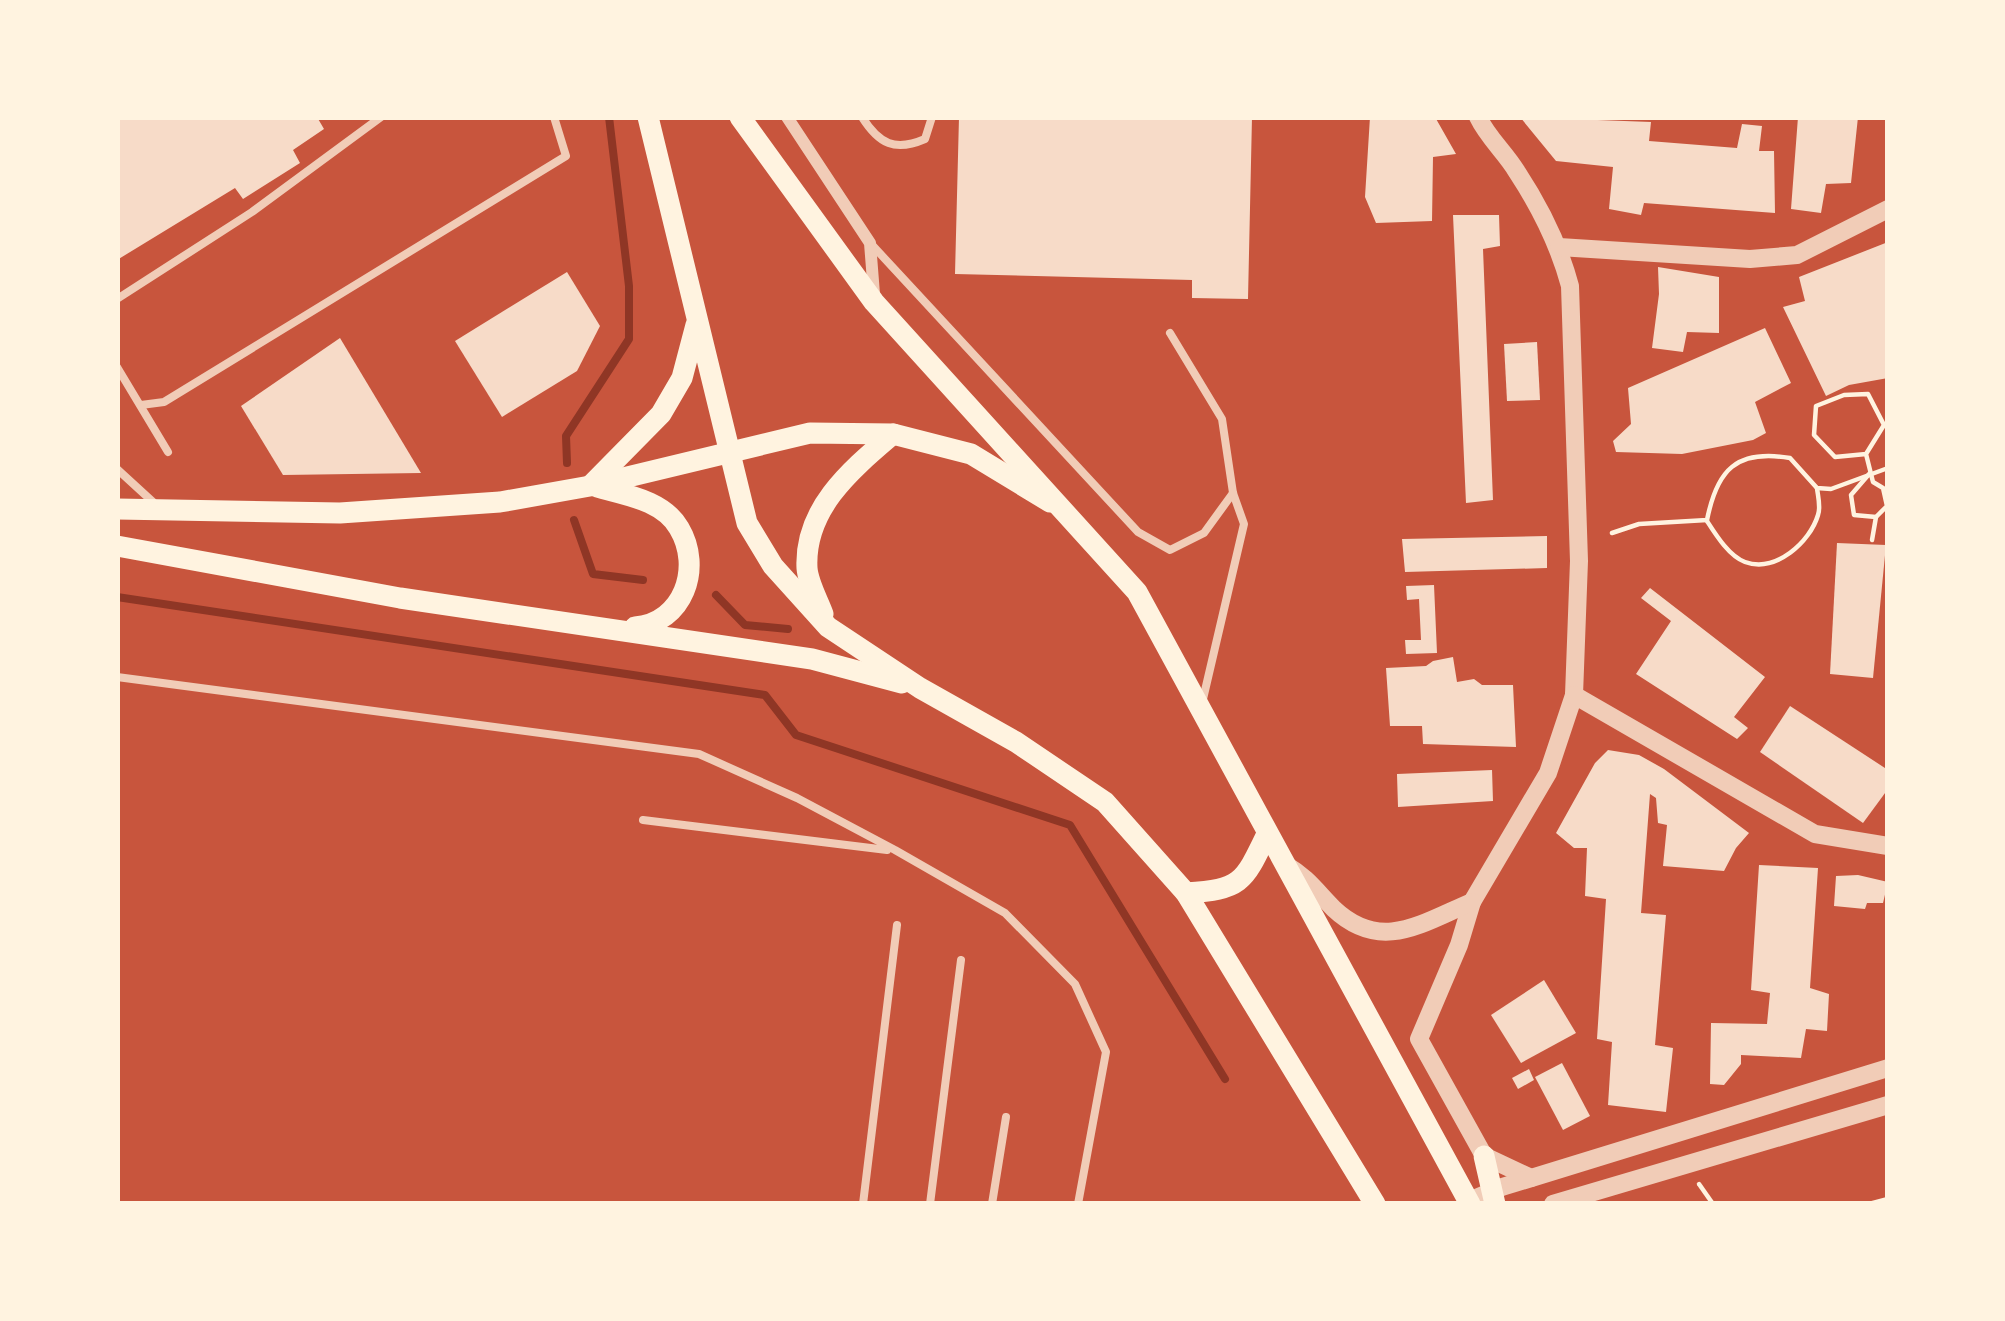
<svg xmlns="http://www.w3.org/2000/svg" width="2005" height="1321" font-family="'Roboto Condensed',sans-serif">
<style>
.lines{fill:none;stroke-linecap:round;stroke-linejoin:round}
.stream{stroke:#8f3625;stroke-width:8}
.building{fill:#f7dbc8}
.path{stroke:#fff3e0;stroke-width:4.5}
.service{stroke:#f1ccb7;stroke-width:8}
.minor{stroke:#f1ccb7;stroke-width:12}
.tertiary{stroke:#f1ccb7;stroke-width:18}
.secondary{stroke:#fff3e0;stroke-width:21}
</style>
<rect width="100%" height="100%" fill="#c8553d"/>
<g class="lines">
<g class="stream">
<path d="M567,463L566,436L629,339V286L609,117"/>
<path d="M574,520L593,574L643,580"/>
<path d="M716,595L745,625L788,629"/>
<path d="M117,597L765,695L796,735L1070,825L1225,1079"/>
</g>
</g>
<g class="building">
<path d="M117,117H317L324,129L293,150L300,163L243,199L235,188L117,260Z"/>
<path d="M959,117H1252L1248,299L1192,298V280L955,274Z"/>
<path d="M1370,117H1435L1456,154L1433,157L1432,221L1376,223L1365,197Z"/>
<path d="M1520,117L1651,122L1649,141L1737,148L1742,124L1762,126L1759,151H1774L1775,213L1644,203L1641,215L1609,209L1613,167L1556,161Z"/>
<path d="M1798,117H1858L1851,183L1826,184L1821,213L1791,209Z"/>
<path d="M1453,215H1499L1500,246L1483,249L1493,500L1466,503Z"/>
<path d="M1888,242V378L1849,385L1826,396L1783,307L1805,301L1799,277Z"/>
<path d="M1658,267L1719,277V333L1687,332L1683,352L1652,348L1659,294Z"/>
<path d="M567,272L600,326L577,371L502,417L455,341Z"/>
<path d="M1765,328L1791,383L1755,402L1766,433L1753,440L1682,454L1616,452L1613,441L1631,424L1628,388Z"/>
<path d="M340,338L421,473L283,475L241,406Z"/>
<path d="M1537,342L1540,400L1507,401L1504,344Z"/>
<path d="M1547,536V568L1405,572L1402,539Z"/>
<path d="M1837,543L1886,545L1873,678L1830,674Z"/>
<path d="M1434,585L1437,653L1406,654L1405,640H1421L1419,599L1407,600L1406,586Z"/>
<path d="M1650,588L1765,677L1734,717L1748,728L1737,739L1636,674L1671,621L1641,598Z"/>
<path d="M1453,657L1457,682L1474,679L1482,685H1513L1516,747L1423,744L1422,726H1390L1386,668L1426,666L1433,661Z"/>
<path d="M1790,706L1888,770V789L1863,823L1760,752Z"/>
<path d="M1608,750L1639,755L1664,769L1749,833L1736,848L1724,871L1663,866L1667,825L1658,823L1656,798L1650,794L1641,913L1666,915L1655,1045L1673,1048L1666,1112L1608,1105L1612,1042L1597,1039L1606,899L1585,896L1587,848H1574L1556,833L1595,763Z"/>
<path d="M1492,770L1493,801L1398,807L1397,774Z"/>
<path d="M1759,865L1818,868L1810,988L1829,994L1827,1031L1806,1029L1801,1058L1741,1055V1064L1724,1085L1710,1084L1711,1023L1767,1024L1770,993L1751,990Z"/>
<path d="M1858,875L1888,882L1883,903H1867L1865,909L1834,906L1836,876Z"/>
<path d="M1544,980L1576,1033L1521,1063L1491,1015Z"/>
<path d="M1562,1063L1590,1116L1563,1130L1535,1077Z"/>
<path d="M1529,1069L1534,1080L1518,1089L1512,1078Z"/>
</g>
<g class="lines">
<g class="path">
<path d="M1866,454L1835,457L1814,435L1816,406L1844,395L1868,394L1884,425L1866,454L1873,482L1883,488L1887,506L1876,517L1854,515L1851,495L1870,473"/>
<path d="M1707,521C1716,535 1729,556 1745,562C1776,573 1810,542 1818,515C1821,507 1818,497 1817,488"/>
<path d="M1612,533L1639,524L1707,520C1717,470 1736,449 1790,458L1817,488L1831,489L1888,468"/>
<path d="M1872,540L1876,517"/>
<path d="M1699,1184L1713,1204"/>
<path d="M1869,1204L1888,1199"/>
</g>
<g class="service">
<path d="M862,117C879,144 895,152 925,139L932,117"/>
<path d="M873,246L1138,532L1170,550L1204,533L1233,493"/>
<path d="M117,299L252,212L381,117"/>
<path d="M1170,333L1222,419L1233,493L1244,524L1203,699"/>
<path d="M117,367L168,452"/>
<path d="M141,405L164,402L566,156L554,117"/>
<path d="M117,469L153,502"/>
<path d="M117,677L699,754L797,798L895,850L1005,913L1075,984L1106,1052L1078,1204"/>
<path d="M643,820L887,850"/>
<path d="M863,1204L897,925"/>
<path d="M930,1204L961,960"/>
<path d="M992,1204L1006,1117"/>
</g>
<path class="minor" d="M787,117L870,243L874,294"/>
<g class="tertiary">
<path d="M1478,117C1488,138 1505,152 1517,172C1540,207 1559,245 1570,286L1579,561L1574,695L1548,773L1472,902L1459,945L1419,1039L1484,1156L1531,1178"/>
<path d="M1559,247L1750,259L1797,255L1888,209"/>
<path d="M1574,695L1815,834L1888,846"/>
<path d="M1286,865C1307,877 1317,892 1334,909C1381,953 1422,923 1472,902"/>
<path d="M1469,1201L1502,1187L1888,1068"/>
<path d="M1553,1204L1888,1105"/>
</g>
<g class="secondary">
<path d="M648,117L747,523L773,566L828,627L920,688L1016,742L1105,802L1186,893L1375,1204"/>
<path d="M740,117L874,302L1137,592L1470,1204"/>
<path d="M591,485L661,414L682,378L696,325"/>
<path d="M597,487C625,495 663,500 679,528C703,568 683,623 635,627"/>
<path d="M117,509L340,513L500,502L590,486L810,433L893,434L971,454L1050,502"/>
<path d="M117,546L400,598L812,659L902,683"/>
<path d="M823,614C818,600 808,583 807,568C804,508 852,469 893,434"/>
<path d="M1186,893C1241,889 1243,884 1267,834"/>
<path d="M1484,1156L1495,1204"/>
</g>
</g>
<rect width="2005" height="1321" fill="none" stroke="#fff3e0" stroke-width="240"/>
</svg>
